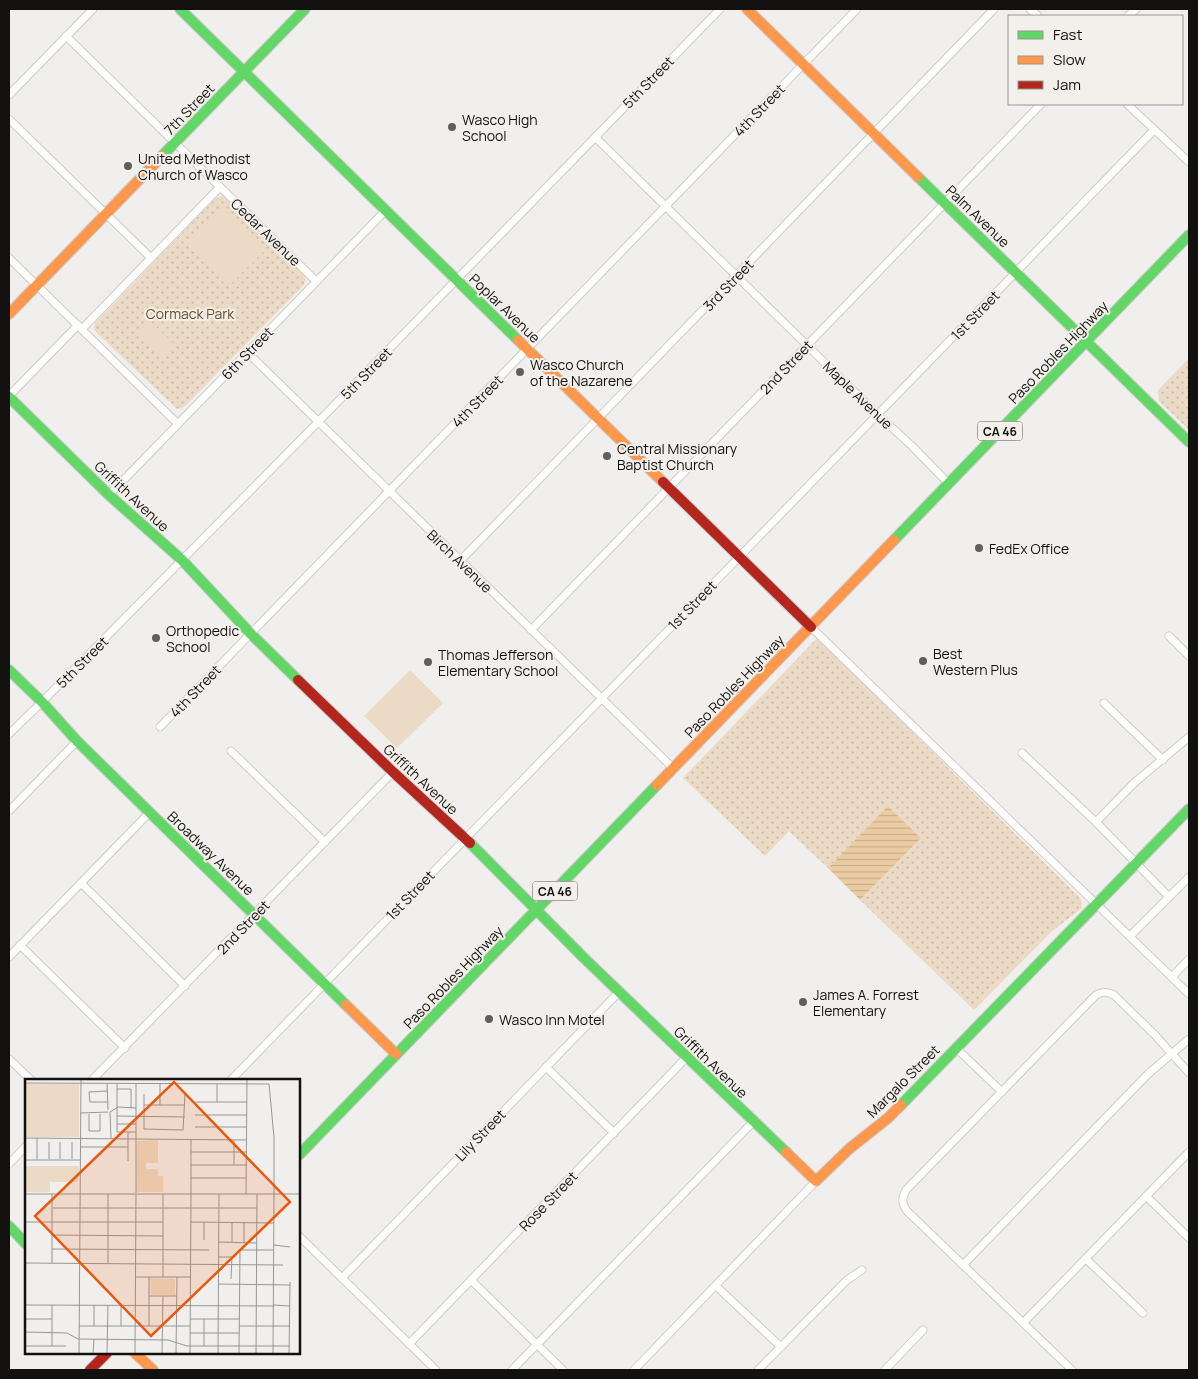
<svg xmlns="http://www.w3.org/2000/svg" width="1198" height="1379" font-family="Manrope,sans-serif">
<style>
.green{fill:url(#green-dots)}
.pitch{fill:#ebdac5}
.water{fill:url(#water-rules)}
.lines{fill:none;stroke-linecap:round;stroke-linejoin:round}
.street-casing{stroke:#cdccca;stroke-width:9}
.fast-casing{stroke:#cdccca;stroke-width:12}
.slow-casing{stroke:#cdccca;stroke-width:12}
.jam-casing{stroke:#cdccca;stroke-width:12}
.street{stroke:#fdfdfc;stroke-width:7}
.fast{stroke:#63d668;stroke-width:10}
.slow{stroke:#ff974d;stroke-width:10}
.jam{stroke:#b3261e;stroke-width:10}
.poi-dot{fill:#605f5d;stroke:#f3efeb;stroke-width:2}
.labels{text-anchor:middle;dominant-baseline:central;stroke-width:4;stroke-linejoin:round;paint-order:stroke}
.shield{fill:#f3efeb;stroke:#565451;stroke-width:1}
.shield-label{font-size:12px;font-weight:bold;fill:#12110f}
.street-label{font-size:14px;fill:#12110f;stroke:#f3efeb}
.poi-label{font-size:14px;fill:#12110f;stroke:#f3efeb;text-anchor:start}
.park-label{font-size:14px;fill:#6b4b21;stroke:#f3efeb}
.inset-road{fill:none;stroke:#989694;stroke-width:1}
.view{fill:#e8590c;fill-opacity:0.15;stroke:#e8590c;stroke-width:2.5}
.inset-edge{fill:none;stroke:#12110f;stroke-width:2.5}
</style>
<defs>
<pattern id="green-dots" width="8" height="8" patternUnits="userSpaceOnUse" patternTransform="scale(1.25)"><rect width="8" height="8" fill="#ebdac5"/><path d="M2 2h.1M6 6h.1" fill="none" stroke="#c8baa8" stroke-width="1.8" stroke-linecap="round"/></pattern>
<pattern id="water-rules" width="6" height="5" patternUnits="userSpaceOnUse" patternTransform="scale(1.25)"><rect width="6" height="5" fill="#ebcba3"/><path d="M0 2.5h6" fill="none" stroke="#c8ad8b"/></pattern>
</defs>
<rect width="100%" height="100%" fill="#f1efed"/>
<g class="green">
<path d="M223,196L304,275L306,280L304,285L184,407L177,409L97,333L94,329L95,323L215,199Z"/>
<path d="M1189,358V430L1159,401L1158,390Z"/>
<path d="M817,638L1081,899L1082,908L1050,933L974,1010L860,900L921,838L888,806L828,868L789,831L765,856L683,778Z"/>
</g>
<g class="pitch">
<path d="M222,206L266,249L229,286L185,243Z"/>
<path d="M148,319L174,344L161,358L135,332Z"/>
<path d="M410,670L443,703L397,748L364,716Z"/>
</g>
<path class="water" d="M888,806L921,838L860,900L828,868Z"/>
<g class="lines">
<g class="street-casing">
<g id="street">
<path d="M1030,9L1038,16"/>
<path d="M1128,16L1136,9"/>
<path d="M66,36L316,281"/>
<path d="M9,95L93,9"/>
<path d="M1127,104L1189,162"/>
<path d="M9,119L151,258"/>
<path d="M595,137L878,415L912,446L949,484"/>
<path d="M9,258L178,424"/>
<path d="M82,329L220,187"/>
<path d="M247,352L674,769"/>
<path d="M9,396L78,325"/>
<path d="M109,495L386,210"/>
<path d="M460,561L994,9"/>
<path d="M811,627L1189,994"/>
<path d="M531,630L1041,104"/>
<path d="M1169,636L1189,656"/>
<path d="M1104,703L1163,760"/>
<path d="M160,727L857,9"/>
<path d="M9,734L42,702L318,422L720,9"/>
<path d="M231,751L325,842"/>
<path d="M1022,753L1096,822L1169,897"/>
<path d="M9,809L10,810L77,741"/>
<path d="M1096,822L1134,783L1189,737"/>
<path d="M81,883L185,986"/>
<path d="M1130,936L1189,877"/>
<path d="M20,945L125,1048"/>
<path d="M9,957L150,812"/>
<path d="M1172,977L1189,959"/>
<path d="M956,1048L1002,1092"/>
<path d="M9,1059L31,1080"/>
<path d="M546,1067L614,1133"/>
<path d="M92,1080L393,772"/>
<path d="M231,1080L1154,130"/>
<path d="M9,1164L26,1146"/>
<path d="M1146,1196L1189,1238"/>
<path d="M299,1236L436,1370"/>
<path d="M1086,1259L1143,1313"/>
<path d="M963,1265L1148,1074L1189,1039"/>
<path d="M342,1278L619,992"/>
<path d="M471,1280L563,1370"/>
<path d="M716,1286L781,1347"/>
<path d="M1023,1323L1189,1152"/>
<path d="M409,1344L687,1057"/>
<path d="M512,1370L754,1121"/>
<path d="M634,1370L816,1181"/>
<path d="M758,1370L847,1280L862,1270"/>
<path d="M885,1370L923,1330"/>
<path d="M1072,1370L908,1212C902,1205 901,1199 906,1190L1096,995C1103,991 1108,992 1114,995L1155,1035L1189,1073"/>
</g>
</g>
<g class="fast-casing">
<g id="fast">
<path d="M180,9L518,340"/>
<path d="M162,156L305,9"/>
<path d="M918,177L1189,442"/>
<path d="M9,397L109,495L182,560L251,634L298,680"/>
<path d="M894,540L1189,235"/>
<path d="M9,670L42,702L77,741L346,1005"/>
<path d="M470,843L584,958L786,1152"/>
<path d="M901,1105L1189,809"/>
<path d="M299,1155L657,785"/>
<path d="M9,1226L26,1244"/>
</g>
</g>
<g class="slow-casing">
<g id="slow">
<path d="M747,9L918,177"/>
<path d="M9,314L162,156"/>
<path d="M518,340L663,482"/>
<path d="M657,785L894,540"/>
<path d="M346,1005L396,1054"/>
<path d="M786,1152L816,1181L849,1149L888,1118L901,1105"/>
<path d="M135,1353L153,1370"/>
</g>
</g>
<g class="jam-casing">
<g id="jam">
<path d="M663,482L811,627"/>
<path d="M298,680L393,772L470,843"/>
<path d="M90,1370L107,1353"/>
</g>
</g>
<use href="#street" class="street"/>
<use href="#fast" class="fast"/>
<use href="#slow" class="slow"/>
<use href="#jam" class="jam"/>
</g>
<g class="poi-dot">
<circle cx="452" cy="127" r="5"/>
<circle cx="128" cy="166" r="5"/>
<circle cx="520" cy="372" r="5"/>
<circle cx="607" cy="456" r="5"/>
<circle cx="979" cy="548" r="5"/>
<circle cx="156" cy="638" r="5"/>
<circle cx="923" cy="661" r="5"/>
<circle cx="428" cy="662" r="5"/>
<circle cx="803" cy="1002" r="5"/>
<circle cx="489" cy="1019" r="5"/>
</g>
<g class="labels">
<g class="shield">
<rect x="977.5" y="421.5" width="45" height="19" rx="4"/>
<rect x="532.5" y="881.5" width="45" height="19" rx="4"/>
</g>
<g class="shield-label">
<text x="1000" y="431">CA 46</text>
<text x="555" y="891">CA 46</text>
</g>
<g class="street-label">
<text transform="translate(648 82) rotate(-46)">5th Street</text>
<text transform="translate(189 109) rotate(-46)">7th Street</text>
<text transform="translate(759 110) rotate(-46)">4th Street</text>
<text transform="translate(978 216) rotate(44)">Palm Avenue</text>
<text transform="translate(266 232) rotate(44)">Cedar Avenue</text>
<text transform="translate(728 285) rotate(-46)">3rd Street</text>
<text transform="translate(505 308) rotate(44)">Poplar Avenue</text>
<text transform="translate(975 315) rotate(-46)">1st Street</text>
<text transform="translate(1058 352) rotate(-46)">Paso Robles Highway</text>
<text transform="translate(247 353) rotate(-46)">6th Street</text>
<text transform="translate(786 367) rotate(-46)">2nd Street</text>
<text transform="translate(366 373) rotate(-46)">5th Street</text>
<text transform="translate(858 395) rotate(44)">Maple Avenue</text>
<text transform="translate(477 401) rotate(-46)">4th Street</text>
<text transform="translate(132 496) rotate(43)">Griffith Avenue</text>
<text transform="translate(460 561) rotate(44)">Birch Avenue</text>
<text transform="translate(692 605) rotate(-46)">1st Street</text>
<text transform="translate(82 662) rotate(-45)">5th Street</text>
<text transform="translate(734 686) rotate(-46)">Paso Robles Highway</text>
<text transform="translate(195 691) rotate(-46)">4th Street</text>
<text transform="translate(421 779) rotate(43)">Griffith Avenue</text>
<text transform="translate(211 853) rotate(44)">Broadway Avenue</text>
<text transform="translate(410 895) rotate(-46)">1st Street</text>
<text transform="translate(243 927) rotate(-46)">2nd Street</text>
<text transform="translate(453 977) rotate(-46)">Paso Robles Highway</text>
<text transform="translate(711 1062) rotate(44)">Griffith Avenue</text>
<text transform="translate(903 1081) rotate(-45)">Margalo Street</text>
<text transform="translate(480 1135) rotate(-46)">Lily Street</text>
<text transform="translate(548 1201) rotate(-46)">Rose Street</text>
</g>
<g class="poi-label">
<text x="462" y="119">Wasco High<tspan x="462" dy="16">School</tspan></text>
<text x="138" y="158">United Methodist<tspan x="138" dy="16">Church of Wasco</tspan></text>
<text x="530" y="364">Wasco Church<tspan x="530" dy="16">of the Nazarene</tspan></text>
<text x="617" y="448">Central Missionary<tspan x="617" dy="16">Baptist Church</tspan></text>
<text x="989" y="548">FedEx Office</text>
<text x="166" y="630">Orthopedic<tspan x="166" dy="16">School</tspan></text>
<text x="933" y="653">Best<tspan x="933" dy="16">Western Plus</tspan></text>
<text x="438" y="654">Thomas Jefferson<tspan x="438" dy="16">Elementary School</tspan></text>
<text x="813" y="994">James A. Forrest<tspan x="813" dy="16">Elementary</tspan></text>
<text x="499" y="1019">Wasco Inn Motel</text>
</g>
<g class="park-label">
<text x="190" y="313">Cormack Park</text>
</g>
</g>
<g transform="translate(25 1079)">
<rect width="275" height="275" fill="#f1efed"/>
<path d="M0,5H54V58H0ZM133,61V84H121V90H133V97H138V113H111L112,62ZM0,87H54L53,103H25V113H0ZM125,199L150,200V216H126Z" fill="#ebdac5"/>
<path class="inset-road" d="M0,4L244,5L249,58V115M82,4L83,31M92,4V53H111M135,4V26M192,5V23M92,10H106V29M119,15V50L158,51L160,15M82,23H65L64,13L82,12M170,23H222M119,26H160M85,33L93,28L111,29M85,33L86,59M56,34L83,33M64,35V52H75V35M170,36H222M92,37L160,38M92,45H111M170,48H222M0,59L222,61M12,59V81M0,63V81M56,68H103M166,73H222M24,80V63M35,80V63M47,80V63M0,81H56M103,82V53M166,86H222M209,86V61M166,99H221M111,114V4M0,115H275M166,115V61M221,115L222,0M28,129H232M0,143H138M166,143L249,144M27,156L138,157M179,161V143M193,163L232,164M207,163V143M219,164V143M249,166L265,168M27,170L184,171M193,178H207L206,200M0,184L258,186M27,184V115M83,184V115M111,198H165M138,198V115M193,205L265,206M124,217H151M0,226L248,227M248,226L265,227M0,240H27M165,240H214M54,247H165M69,247V226M96,247V226M124,247V198M214,247H265M0,253L42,254L53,260L143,261L162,267H264M165,254H214M0,267H41M27,267V226M179,267V240M54,275L56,0M68,275L69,260M82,275L83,226M110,275L111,115M137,275L138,217M151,275L152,198M165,275L166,115M193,275L194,115M214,275L215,171H248M231,275L232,115M248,275L249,115M264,275L265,203"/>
<path class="view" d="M149,3L265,123L126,257L10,137Z"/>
<rect width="275" height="275" class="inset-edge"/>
</g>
<rect width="1198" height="1379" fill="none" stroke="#12110f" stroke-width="20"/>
<rect x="1008" y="15" width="175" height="90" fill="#f3efeb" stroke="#999693"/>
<rect x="1018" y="31" width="25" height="8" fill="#63d668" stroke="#999693"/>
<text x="1053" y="40" font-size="15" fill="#12110f">Fast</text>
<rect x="1018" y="56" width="25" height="8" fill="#ff974d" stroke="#999693"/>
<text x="1053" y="65" font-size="15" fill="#12110f">Slow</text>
<rect x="1018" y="81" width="25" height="8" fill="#b3261e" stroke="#999693"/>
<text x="1053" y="90" font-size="15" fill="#12110f">Jam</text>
</svg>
